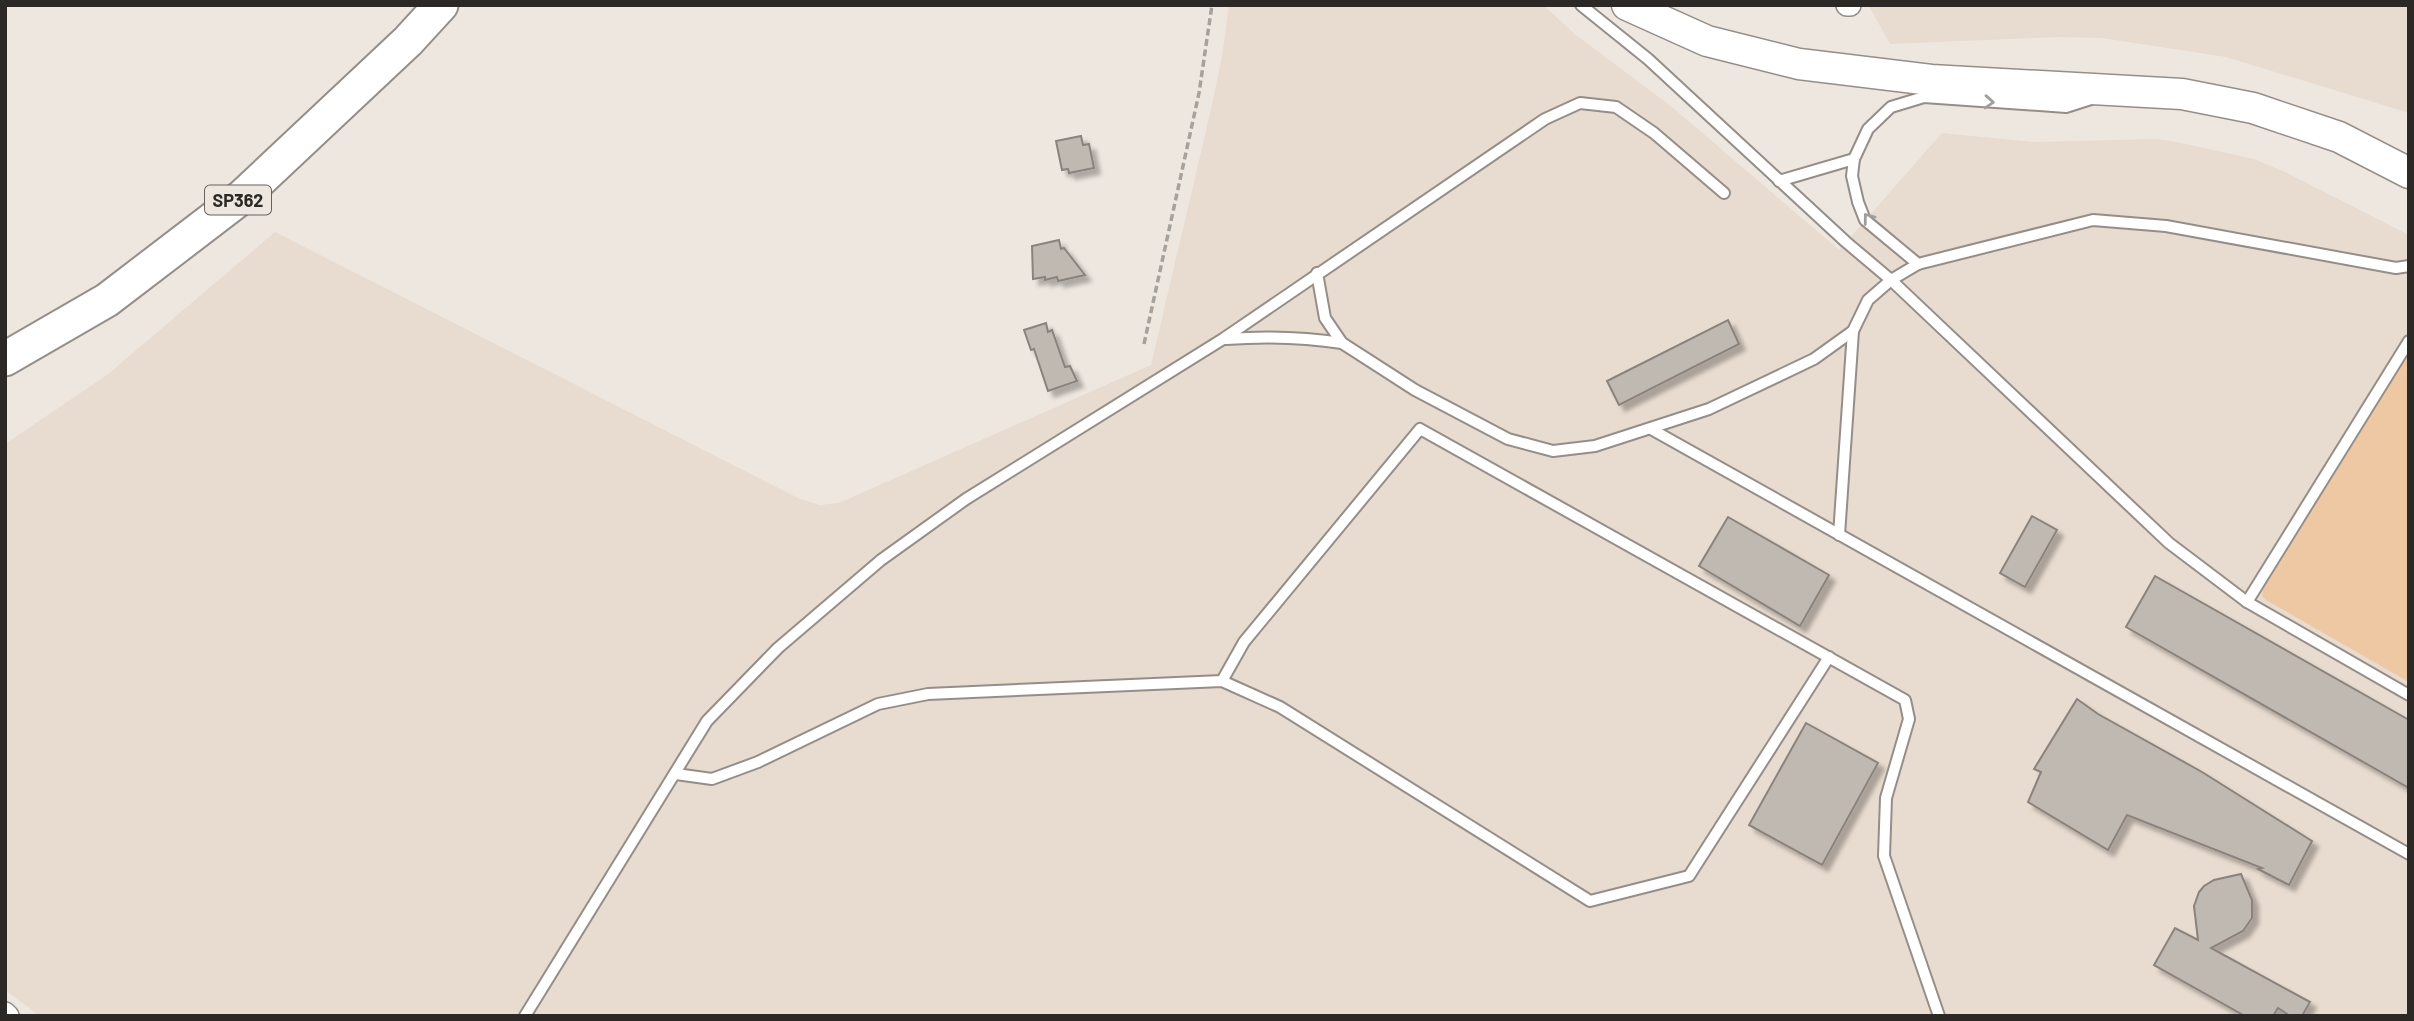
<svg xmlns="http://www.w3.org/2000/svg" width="2414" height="1021" font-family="Barlow,sans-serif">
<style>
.built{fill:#e8dbcf}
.green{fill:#edc8a3}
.building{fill:#c0b9b2;stroke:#8a837d;stroke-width:2;filter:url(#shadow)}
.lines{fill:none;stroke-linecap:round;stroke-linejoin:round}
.lane-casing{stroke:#958e88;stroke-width:14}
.street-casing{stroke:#958e88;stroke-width:24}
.secondary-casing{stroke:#958e88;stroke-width:33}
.primary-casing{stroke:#958e88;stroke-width:37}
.path{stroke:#a7a19c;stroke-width:3.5;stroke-dasharray:7 3.5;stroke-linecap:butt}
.lane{stroke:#fff;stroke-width:10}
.street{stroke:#fff;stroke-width:21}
.secondary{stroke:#fff;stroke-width:30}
.primary{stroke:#fff;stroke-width:33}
.oneway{stroke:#a09e9d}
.labels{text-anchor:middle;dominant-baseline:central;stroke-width:5;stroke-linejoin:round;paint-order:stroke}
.shield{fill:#eee7e0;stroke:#66615d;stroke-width:2}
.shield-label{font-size:18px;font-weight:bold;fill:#2b2825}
</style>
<defs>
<filter id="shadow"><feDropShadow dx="6" dy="6" stdDeviation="2" flood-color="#0004"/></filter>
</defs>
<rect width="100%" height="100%" fill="#eee7e0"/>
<g class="built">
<path d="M1229,5H1543L1576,35L1672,107L1839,250L1942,133L2035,142L2156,139L2177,142L2254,159L2283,171L2409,235V1016H40L5,990V444L107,375L275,232L800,499L820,505L839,503L1151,365L1210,114L1222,57Z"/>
<path d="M2409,5V113L2226,57L2102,38L2059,37L1890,44L1869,6Z"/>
</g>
<path class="green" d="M2409,354V682L2266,600L2262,596L2263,590Z"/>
<g class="building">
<path d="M1081,136L1083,145L1089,144L1094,168L1069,173L1068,169L1062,170L1056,141Z"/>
<path d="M1059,240L1061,249L1064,248L1085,275L1058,281L1057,277L1045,280V277L1033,279L1032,246Z"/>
<path d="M1728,320L1739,344L1619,405L1607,381Z"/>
<path d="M1046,323L1048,332L1052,330L1065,367L1070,366L1077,381L1048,391L1034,349L1031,350L1024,330Z"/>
<path d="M2032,516L2057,530L2025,587L2000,573Z"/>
<path d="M1728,517L1829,575L1800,626L1699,566Z"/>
<path d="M2155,576L2409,720V788L2126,627Z"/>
<path d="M2077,699L2098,714L2202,772L2312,841L2289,885L2258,869L2262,868L2127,815L2108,850L2028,802L2041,772L2034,769Z"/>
<path d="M1806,723L1878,763L1822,865L1749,825Z"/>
<path d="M2241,874L2252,900V918L2243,931L2211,948L2310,1002L2302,1016H2290L2278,1008L2273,1016H2245L2154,965L2175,928L2198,940L2194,906L2199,892L2204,886L2214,880Z"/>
</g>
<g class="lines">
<g class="lane-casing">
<g id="lane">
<path d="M1581,5L1648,59L1846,242L1891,280L2169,543L2247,602L2409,695"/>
<path d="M1779,181L1854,159"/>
<path d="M1918,264L1865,220L1858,202L1852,176L1854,159L1868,129L1891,107L1924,97L2066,107L2091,99"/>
<path d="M1317,273L1325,318L1342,343L1415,390L1508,439L1553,451L1595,446L1709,409L1814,359L1853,331L1868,300L1891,280L1918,264L2093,220L2166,226L2396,268L2409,266"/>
<path d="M1226,339C1266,336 1303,337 1342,343"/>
<path d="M1651,429L2409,854"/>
<path d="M1839,535L1853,331"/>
<path d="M2247,602L2409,341"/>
<path d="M1222,681L1244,642L1420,429L1905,700L1909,719L1886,798L1884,856L1939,1016"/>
<path d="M676,774L712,779L758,762L878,704L928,694L1222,681L1280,707L1590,901L1689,876L1829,657"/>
<path d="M525,1016L707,721L778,648L881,560L966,499L1223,339L1545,119L1580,103L1616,107L1654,133L1724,193"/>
</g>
</g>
<g class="street-casing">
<g id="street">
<path d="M1847,5H1850"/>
<path d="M5,1013L8,1016"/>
</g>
</g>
<g class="secondary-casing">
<path id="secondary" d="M1627,5L1707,41L1799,64L1931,80L2182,94L2253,108L2339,137L2409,173"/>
</g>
<g class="primary-casing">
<path id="primary" d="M5,359L107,300L243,196L408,41L441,5"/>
</g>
<path class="path" d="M1144,344L1199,93L1212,5"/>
<use href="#lane" class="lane"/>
<use href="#street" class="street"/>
<use href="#secondary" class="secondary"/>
<use href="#primary" class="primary"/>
</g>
<defs><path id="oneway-chevron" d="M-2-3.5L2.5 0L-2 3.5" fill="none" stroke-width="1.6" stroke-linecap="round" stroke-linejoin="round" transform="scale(1.75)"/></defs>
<g class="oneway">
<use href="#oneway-chevron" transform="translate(1989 102) rotate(4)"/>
<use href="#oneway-chevron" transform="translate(1868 218) rotate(-127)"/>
</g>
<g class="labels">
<rect class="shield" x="205" y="185.5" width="66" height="29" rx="5"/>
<g class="shield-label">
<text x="238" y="200">SP362</text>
</g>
</g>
<rect width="2414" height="1021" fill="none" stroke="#2b2825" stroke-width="14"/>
</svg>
